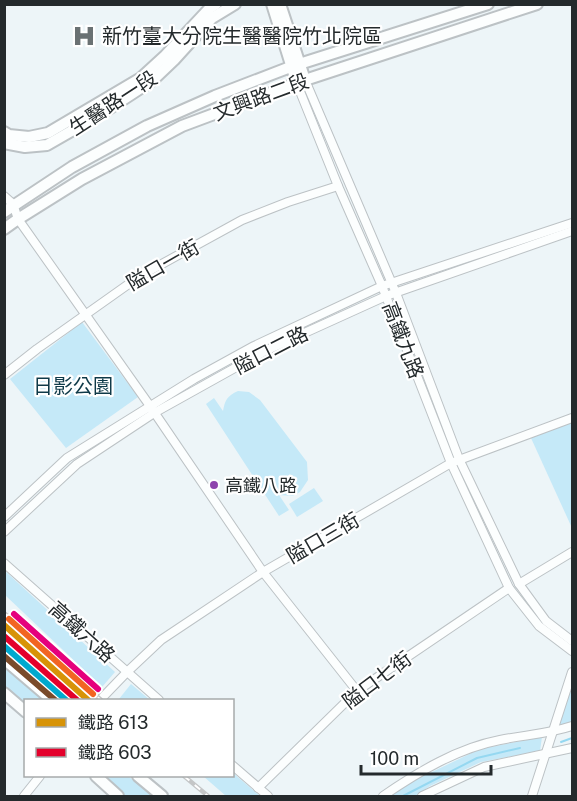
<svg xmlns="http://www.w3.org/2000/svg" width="577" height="801" font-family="'Public Sans','Noto Sans TC',sans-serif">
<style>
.green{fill:#c5e9f8}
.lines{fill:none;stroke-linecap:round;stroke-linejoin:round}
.stream{stroke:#95d8f1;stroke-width:2}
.minor-casing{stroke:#bcc2c5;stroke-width:10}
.tertiary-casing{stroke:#bcc2c5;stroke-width:14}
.minor{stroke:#fcfefe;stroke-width:8}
.tertiary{stroke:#fcfefe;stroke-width:10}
.rail-casing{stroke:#c4c6c7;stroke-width:4.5}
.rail{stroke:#fff;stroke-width:2;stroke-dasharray:7;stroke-linecap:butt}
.rail-1-casing{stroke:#fff;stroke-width:10}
.rail-2-casing{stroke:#fff;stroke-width:10}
.rail-3-casing{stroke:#fff;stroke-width:10}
.rail-4-casing{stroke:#fff;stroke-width:10}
.rail-5-casing{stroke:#fff;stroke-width:10}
.rail-6-casing{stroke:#fff;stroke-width:10}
.rail-1{stroke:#d79307;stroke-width:6}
.rail-2{stroke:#e4002b;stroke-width:6}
.rail-3{stroke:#f26522;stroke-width:6}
.rail-4{stroke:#00a9ce;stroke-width:6}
.rail-5{stroke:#e5007d;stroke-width:6}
.rail-6{stroke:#7a4b2a;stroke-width:6}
.bus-dot{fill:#8e44ad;stroke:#fff;stroke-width:2}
.labels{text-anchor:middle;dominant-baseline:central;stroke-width:4.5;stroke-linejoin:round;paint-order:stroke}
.bus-label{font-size:18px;fill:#242a2c;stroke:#fff;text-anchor:start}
.poi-label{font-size:20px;fill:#242a2c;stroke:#fff;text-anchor:start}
.street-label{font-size:20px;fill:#242a2c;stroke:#fff}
.park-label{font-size:20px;fill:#0f3a49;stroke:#fff}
</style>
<rect width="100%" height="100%" fill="#edf5f8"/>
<g class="green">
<path d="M82,322L138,397L66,448L10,379Z"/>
<path d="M238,391L249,392L260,400L307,462L308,480L300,492L293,496L279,495L289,510L279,516L206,404L214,398L223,411C225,400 227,396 238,391Z"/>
<path d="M572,422V528L531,438Z"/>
<path d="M314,488L323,501L297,517L289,504Z"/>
<path d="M5,571L115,672L102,687L5,595Z"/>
<path d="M4,665L43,700H26L25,706L5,688Z"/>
<path d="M131,684L150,700H121L119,699Z"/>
<path d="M572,687V721L558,726Z"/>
<path d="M542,737L540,751L481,762L430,786L415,796H391L411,782L480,749Z"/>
<path d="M233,773L260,796H226L203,776H232Z"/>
<path d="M100,776H128L152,796H124Z"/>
</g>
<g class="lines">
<g class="stream">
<path d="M561,742L572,738"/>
<path d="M403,796L477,758L520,748"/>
</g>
<g class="minor-casing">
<g id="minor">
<path d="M305,80L396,293L459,459L519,584L546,621L572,641"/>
<path d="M297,84L338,186L382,286L451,463L509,588L539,626L572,651"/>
<path d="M4,196L13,204L18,219L150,406L263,572L357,691"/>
<path d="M4,375L37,349L140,276L242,220L288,202L338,186"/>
<path d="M4,517L67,458L194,379L254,346L382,286L572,223"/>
<path d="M4,532L77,464L154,413L267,350L386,296L572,231"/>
<path d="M4,563L159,700"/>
<path d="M519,584L572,552"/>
<path d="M100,700L127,672L161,640L263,572L451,463L572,418"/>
<path d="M232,765L268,796"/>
<path d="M258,788L357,691L509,588"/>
<path d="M24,796L40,776"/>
<path d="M383,796C418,772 458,748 500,740C524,735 548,734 572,726"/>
<path d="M422,796L484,767L572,748"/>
<path d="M532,796L572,672"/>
</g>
</g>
<g class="tertiary-casing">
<g id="tertiary">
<path d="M272,4L297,84"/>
<path d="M280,4L305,80"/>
<path d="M4,132L9,135L29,137L48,133L141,78L165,56L210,8L216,4"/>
<path d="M4,143L25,147L47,145L101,114L153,80L174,60L212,18L235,4"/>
<path d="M4,212L72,167L147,126L215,96L293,66L488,4"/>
<path d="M4,229L18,219L82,179L182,126L305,80L537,4"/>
<path d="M4,659L52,700"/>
<path d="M4,693L26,712"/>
<path d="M96,776L118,796"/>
<path d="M138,776L162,796"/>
</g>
</g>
<use href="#minor" class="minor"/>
<use href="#tertiary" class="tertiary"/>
<g class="rail-casing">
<g id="rail">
<path d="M4,613L101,700"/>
<path d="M184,776L208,796"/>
</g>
</g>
<use href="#rail" class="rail"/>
<g class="rail-1-casing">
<path id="rail-1" d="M4,625L88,700"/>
</g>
<g class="rail-2-casing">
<path id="rail-2" d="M4,636L77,700"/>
</g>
<g class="rail-3-casing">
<path id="rail-3" d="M9,619L93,694"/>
</g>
<g class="rail-4-casing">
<path id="rail-4" d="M4,646L66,700"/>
</g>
<g class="rail-5-casing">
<path id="rail-5" d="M14,614L98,689"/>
</g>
<g class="rail-6-casing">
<path id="rail-6" d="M4,656L55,700"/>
</g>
<use href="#rail-1" class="rail-1"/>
<use href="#rail-2" class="rail-2"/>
<use href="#rail-3" class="rail-3"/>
<use href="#rail-4" class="rail-4"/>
<use href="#rail-5" class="rail-5"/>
<use href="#rail-6" class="rail-6"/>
</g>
<defs>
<g id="hospital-bare" transform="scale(1.8)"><path d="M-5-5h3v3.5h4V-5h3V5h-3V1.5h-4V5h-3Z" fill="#6a7173" stroke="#fff" stroke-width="2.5" paint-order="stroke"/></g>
</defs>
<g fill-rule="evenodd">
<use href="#hospital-bare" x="84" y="36"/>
</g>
<circle class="bus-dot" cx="214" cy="485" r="5"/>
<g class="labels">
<g class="bus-label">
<text x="225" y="485">高鐵八路</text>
</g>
<g class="poi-label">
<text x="102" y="36">新竹臺大分院生醫醫院竹北院區</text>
</g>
<g class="street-label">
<text transform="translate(261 97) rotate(-20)">文興路二段</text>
<text transform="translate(113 103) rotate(-33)">生醫路一段</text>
<text transform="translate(163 265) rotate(-30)">隘口一街</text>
<text transform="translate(403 340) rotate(69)">高鐵九路</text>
<text transform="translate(271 350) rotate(-27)">隘口二路</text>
<text transform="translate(323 538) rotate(-30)">隘口三街</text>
<text transform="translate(82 632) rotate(42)">高鐵六路</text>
<text transform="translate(377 680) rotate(-37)">隘口七街</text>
</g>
<g class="park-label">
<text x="73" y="386">日影公園</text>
</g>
</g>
<rect width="577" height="801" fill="none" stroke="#242a2c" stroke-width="12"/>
<rect x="24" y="699" width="210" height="78" fill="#ffffff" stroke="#a7aaab" stroke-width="1.5"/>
<rect x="36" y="718" width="30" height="9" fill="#d79307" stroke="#a7aaab" stroke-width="1.5"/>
<text x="78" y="729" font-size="18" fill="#242a2c">鐵路 613</text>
<rect x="36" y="748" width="30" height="9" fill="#e4002b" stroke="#a7aaab" stroke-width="1.5"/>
<text x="78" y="759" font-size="18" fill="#242a2c">鐵路 603</text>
<path d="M361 765v9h130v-9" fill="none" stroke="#242a2c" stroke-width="3"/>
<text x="370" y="765" font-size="18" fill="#242a2c" stroke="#ffffff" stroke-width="4.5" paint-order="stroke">100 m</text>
</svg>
